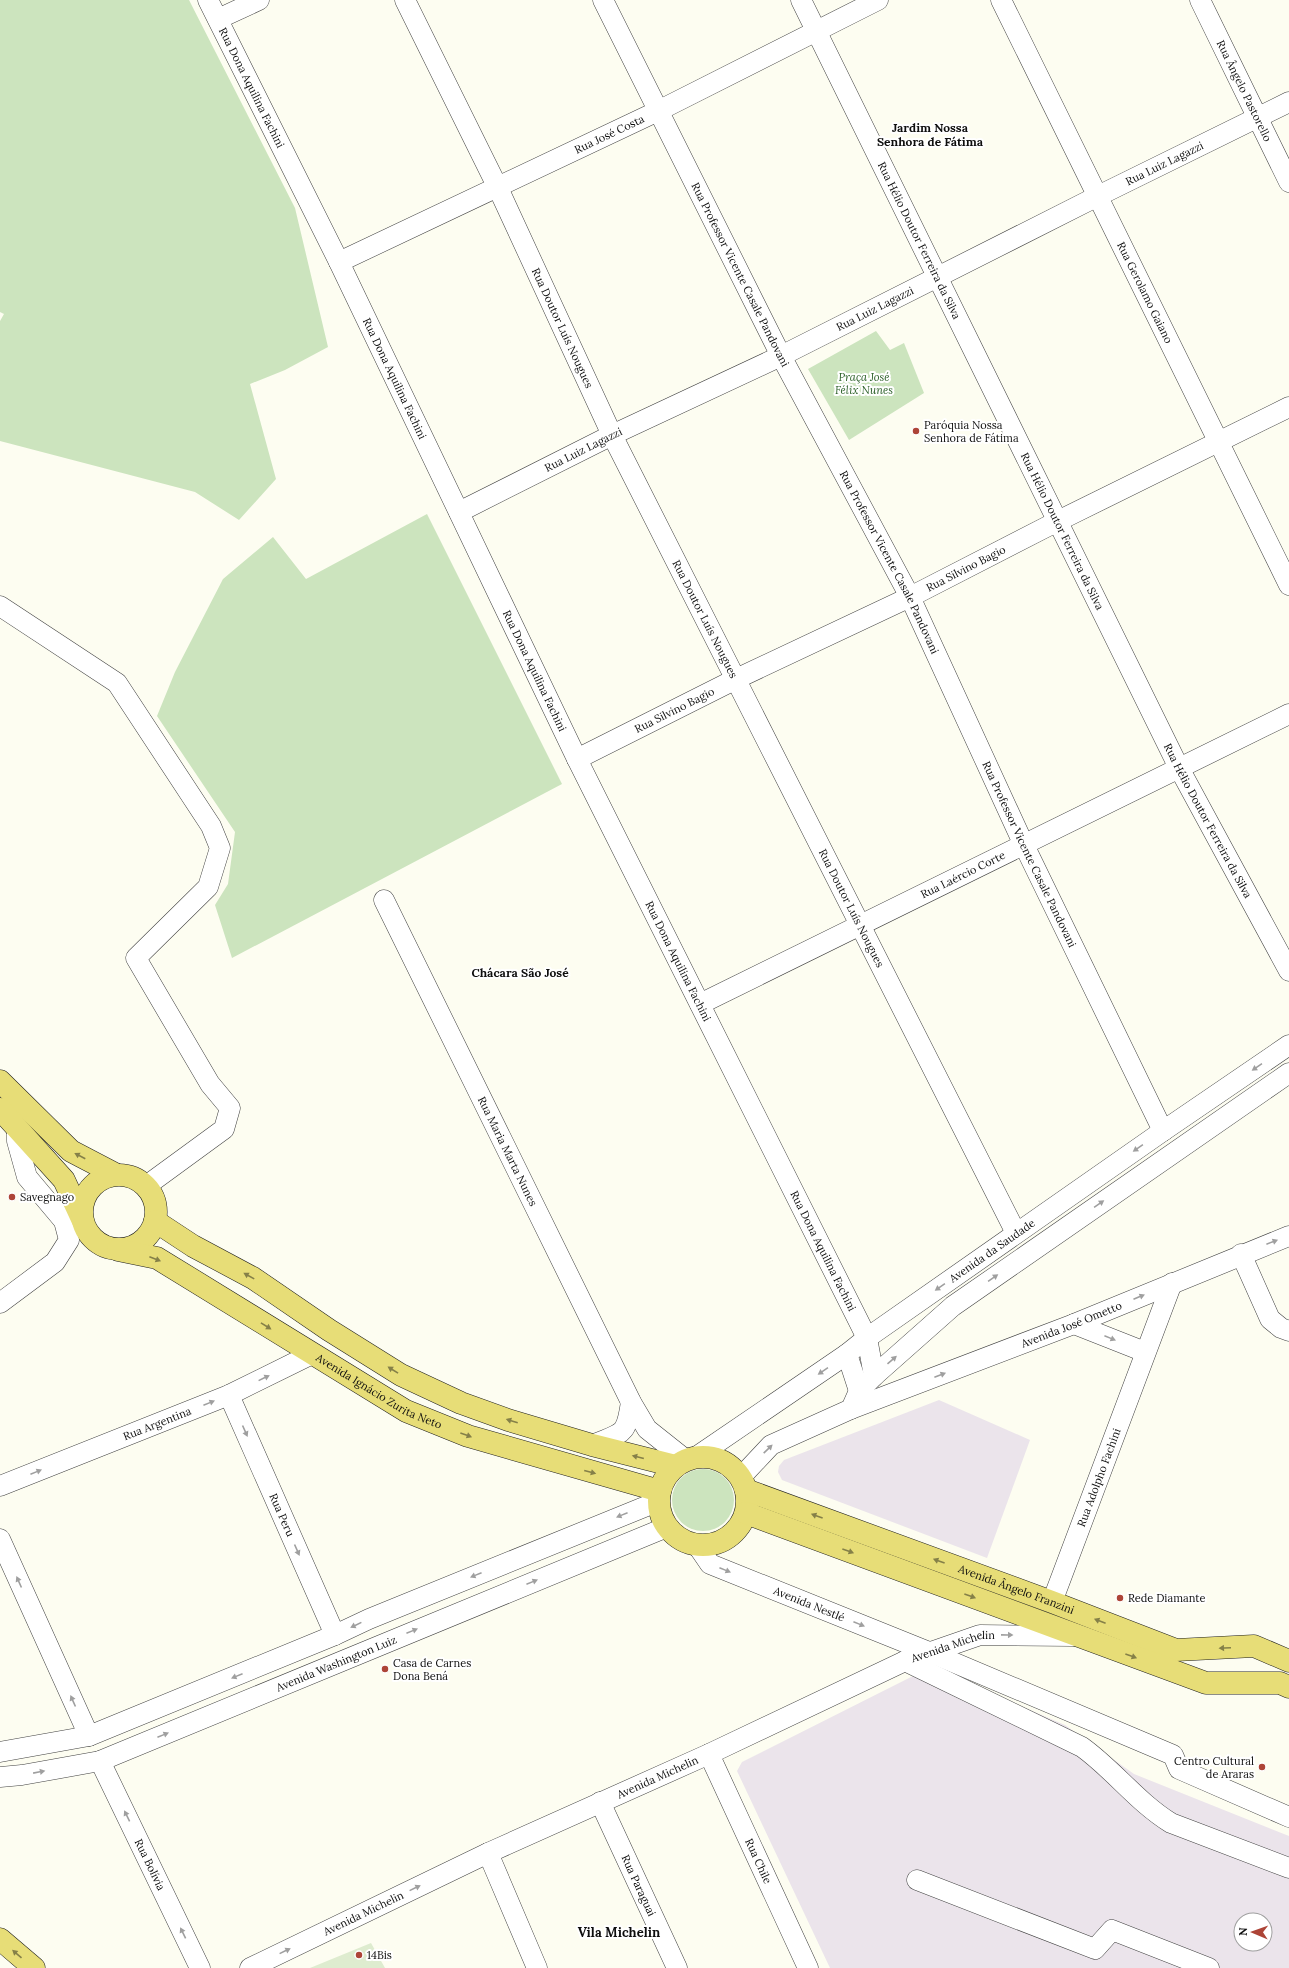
<svg xmlns="http://www.w3.org/2000/svg" width="1289" height="1968" font-family="Lora,serif">
<style>
.industrial{fill:#ebe4eb;fill-rule:evenodd}
.green{fill:#cce4be}
.pitch{fill:#deeccf}
.lines{fill:none;stroke-linecap:round;stroke-linejoin:round}
.minor-casing{stroke:#414141;stroke-width:21}
.major-casing{stroke:#1f1f1f;stroke-width:23}
.minor{stroke:#fff;stroke-width:20}
.major{stroke:#e7dd77;stroke-width:22}
.oneway{fill:#9f9f9f}
.oneway2{fill:#858048}
.poi-dot{fill:#ad4437;stroke:#fff;stroke-width:1.5}
.labels{text-anchor:middle;dominant-baseline:central;stroke-width:4;stroke-linejoin:round;paint-order:stroke}
.street-label{font-size:11px;fill:#0e0e0e;stroke:#fff}
.park-label{font-size:11px;font-style:italic;fill:#295e26;stroke:#fff}
.poi-label{font-size:11px;fill:#0e0e0e;stroke:#fff;text-anchor:start}
.neighbourhood-label{font-size:12px;font-weight:bold;fill:#0e0e0e;stroke:#fff}
.quarter-label{font-size:13px;font-weight:bold;fill:#0e0e0e;stroke:#fff}
</style>
<rect width="100%" height="100%" fill="#fdfdf1"/>
<g class="industrial">
<path d="M939,1400L1030,1440L987,1558L782,1480L778,1472L779,1466L784,1460Z"/>
<path d="M942,1672L1065,1725L1134,1774L1289,1836V1968H830L737,1771L742,1762L915,1675ZM1241,1920H1265V1944H1241Z"/>
</g>
<g class="green">
<path d="M0,0H189L295,208L328,347L285,370L250,384L276,479L239,520L195,492L0,441V321L4,314L0,312Z"/>
<path d="M876,331L890,350L904,343L924,393L849,440L808,369Z"/>
<path d="M427,514L562,784L232,958L215,905L228,884L235,832L157,716L175,672L223,579L273,537L306,579Z"/>
<circle cx="703" cy="1500" r="31"/>
</g>
<path class="pitch" d="M371,1943L385,1968H310Z"/>
<g class="lines">
<g class="minor-casing">
<g id="minor">
<path id="s1" d="M208,0L339,262L577,759L867,1338L874,1376"/>
<path id="s2" d="M405,0L498,188L612,435L1016,1233"/>
<path id="s3" d="M603,0L781,356L910,597L1023,843L1163,1131"/>
<path id="s4" d="M801,0L1179,768L1289,971"/>
<path id="s5" d="M1001,0L1289,585"/>
<path id="s6" d="M1200,0L1289,182"/>
<path d="M218,19L259,0"/>
<path id="s7" d="M339,262L658,111L878,0"/>
<path id="s8" d="M459,512L612,435L781,356L1098,196L1289,102"/>
<path d="M0,606L117,683L211,826L220,848L208,887L136,958L210,1084L230,1108L224,1129L146,1186"/>
<path id="s9" d="M577,759L736,679L910,597L1058,521L1289,407"/>
<path id="s10" d="M384,900L631,1402L647,1429L686,1460"/>
<path id="s11" d="M700,1004L1289,714"/>
<path d="M1241,1254L1270,1319L1281,1328L1289,1331"/>
<path d="M0,1303L55,1262L69,1240L64,1221L27,1177L17,1141V1127"/>
<path d="M1074,1324L1145,1352"/>
<path d="M847,1354L859,1391"/>
<path id="s12" d="M229,1395L335,1635"/>
<path id="s13" d="M851,1409L1074,1324L1289,1236"/>
<path d="M592,1445C623,1432 626,1437 631,1402"/>
<path id="s14" d="M696,1457L847,1354L867,1338L1163,1131L1289,1045"/>
<path d="M741,1477L771,1445L851,1409L859,1391L874,1376L953,1306L1289,1073"/>
<path id="s15" d="M0,1486L229,1395L312,1354"/>
<path d="M0,1539L89,1736"/>
<path id="s16" d="M697,1545L710,1564L929,1652L1173,1755L1179,1769L1289,1817"/>
<path id="s17" d="M1052,1602L1172,1283"/>
<path d="M905,1661L1082,1747C1114,1770 1137,1802 1171,1823L1289,1868"/>
<path d="M0,1752L89,1736L335,1635L369,1619L659,1501"/>
<path id="s18" d="M709,1754L808,1968"/>
<path id="s19" d="M100,1761L200,1968"/>
<path id="s20" d="M0,1777L22,1775L100,1761L667,1527"/>
<path id="s21" d="M600,1802L677,1968"/>
<path d="M488,1853L537,1968"/>
<path d="M917,1880L1095,1949L1112,1930L1209,1968"/>
<path id="s22" d="M250,1968L488,1853L709,1754L905,1661L980,1635L1073,1636"/>
</g>
</g>
<g class="major-casing">
<g id="major">
<path d="M0,1081L71,1151L115,1174"/>
<path d="M0,1109L64,1180L82,1219"/>
<circle cx="119" cy="1212" r="37"/>
<path d="M155,1221L193,1246L253,1278L329,1330L401,1375L461,1403L508,1420L592,1445L675,1466"/>
<path id="s23" d="M118,1250L157,1258L406,1411L468,1436L660,1491"/>
<circle cx="703" cy="1501" r="44"/>
<path id="s24" d="M746,1490L1052,1602L1176,1650L1254,1646L1289,1661"/>
<path d="M746,1513L1206,1683H1280L1289,1687"/>
<path d="M0,1939L34,1968"/>
</g>
</g>
<use href="#minor" class="minor"/>
<use href="#major" class="major"/>
</g>
<defs><path id="oneway-solid" d="M-6-.8H1V-3.2L6.5 0L1 3.2V.8H-6Z"/></defs>
<g class="oneway">
<use href="#oneway-solid" transform="translate(1257 1067) rotate(146)"/>
<use href="#oneway-solid" transform="translate(1138 1148) rotate(145)"/>
<use href="#oneway-solid" transform="translate(1099 1204) rotate(-35)"/>
<use href="#oneway-solid" transform="translate(1272 1242) rotate(-21)"/>
<use href="#oneway-solid" transform="translate(993 1278) rotate(-35)"/>
<use href="#oneway-solid" transform="translate(940 1287) rotate(145)"/>
<use href="#oneway-solid" transform="translate(1139 1297) rotate(-23)"/>
<use href="#oneway-solid" transform="translate(1110 1338) rotate(22)"/>
<use href="#oneway-solid" transform="translate(892 1360) rotate(-41)"/>
<use href="#oneway-solid" transform="translate(823 1371) rotate(146)"/>
<use href="#oneway-solid" transform="translate(940 1375) rotate(-21)"/>
<use href="#oneway-solid" transform="translate(264 1378) rotate(-26)"/>
<use href="#oneway-solid" transform="translate(209 1403) rotate(-22)"/>
<use href="#oneway-solid" transform="translate(245 1431) rotate(66)"/>
<use href="#oneway-solid" transform="translate(768 1449) rotate(-44)"/>
<use href="#oneway-solid" transform="translate(36 1472) rotate(-22)"/>
<use href="#oneway-solid" transform="translate(622 1515) rotate(158)"/>
<use href="#oneway-solid" transform="translate(297 1550) rotate(66)"/>
<use href="#oneway-solid" transform="translate(725 1570) rotate(22)"/>
<use href="#oneway-solid" transform="translate(476 1575) rotate(158)"/>
<use href="#oneway-solid" transform="translate(19 1582) rotate(-114)"/>
<use href="#oneway-solid" transform="translate(532 1582) rotate(-22)"/>
<use href="#oneway-solid" transform="translate(859 1624) rotate(22)"/>
<use href="#oneway-solid" transform="translate(356 1625) rotate(154)"/>
<use href="#oneway-solid" transform="translate(412 1631) rotate(-22)"/>
<use href="#oneway-solid" transform="translate(1007 1635) rotate(1)"/>
<use href="#oneway-solid" transform="translate(237 1676) rotate(158)"/>
<use href="#oneway-solid" transform="translate(73 1701) rotate(-114)"/>
<use href="#oneway-solid" transform="translate(163 1735) rotate(-22)"/>
<use href="#oneway-solid" transform="translate(39 1772) rotate(-11)"/>
<use href="#oneway-solid" transform="translate(127 1816) rotate(-116)"/>
<use href="#oneway-solid" transform="translate(415 1888) rotate(-26)"/>
<use href="#oneway-solid" transform="translate(183 1933) rotate(-116)"/>
<use href="#oneway-solid" transform="translate(285 1951) rotate(-26)"/>
</g>
<g class="oneway2">
<use href="#oneway-solid" transform="translate(80 1156) rotate(-152)"/>
<use href="#oneway-solid" transform="translate(155 1259) rotate(21)"/>
<use href="#oneway-solid" transform="translate(249 1276) rotate(-151)"/>
<use href="#oneway-solid" transform="translate(266 1326) rotate(32)"/>
<use href="#oneway-solid" transform="translate(393 1370) rotate(-148)"/>
<use href="#oneway-solid" transform="translate(512 1421) rotate(-163)"/>
<use href="#oneway-solid" transform="translate(466 1435) rotate(20)"/>
<use href="#oneway-solid" transform="translate(638 1457) rotate(-166)"/>
<use href="#oneway-solid" transform="translate(590 1472) rotate(15)"/>
<use href="#oneway-solid" transform="translate(817 1516) rotate(-160)"/>
<use href="#oneway-solid" transform="translate(848 1551) rotate(20)"/>
<use href="#oneway-solid" transform="translate(939 1561) rotate(-160)"/>
<use href="#oneway-solid" transform="translate(970 1596) rotate(20)"/>
<use href="#oneway-solid" transform="translate(1100 1621) rotate(-159)"/>
<use href="#oneway-solid" transform="translate(1225 1648) rotate(177)"/>
<use href="#oneway-solid" transform="translate(1131 1656) rotate(20)"/>
<use href="#oneway-solid" transform="translate(17 1954) rotate(-139)"/>
</g>
<g class="poi-dot">
<circle cx="916" cy="431" r="4"/>
<circle cx="12" cy="1197" r="4"/>
<circle cx="1120" cy="1598" r="4"/>
<circle cx="385" cy="1669" r="4"/>
<circle cx="1262" cy="1767" r="4"/>
<circle cx="359" cy="1955" r="4"/>
</g>
<g class="labels">
<g class="street-label">
<text stroke="none"><textPath href="#s1" startOffset="98">Rua Dona Aquilina Fachini</textPath></text>
<text stroke="none"><textPath href="#s6" startOffset="101">Rua Ângelo Pastorello</textPath></text>
<text stroke="none"><textPath href="#s7" startOffset="299">Rua José Costa</textPath></text>
<text stroke="none"><textPath href="#s8" startOffset="787">Rua Luiz Lagazzi</textPath></text>
<text stroke="none"><textPath href="#s4" startOffset="268">Rua Hélio Doutor Ferreira da Silva</textPath></text>
<text stroke="none"><textPath href="#s3" startOffset="307">Rua Professor Vicente Casale Pandovani</textPath></text>
<text stroke="none"><textPath href="#s5" startOffset="326">Rua Gerolamo Gaiano</textPath></text>
<text stroke="none"><textPath href="#s8" startOffset="463">Rua Luiz Lagazzi</textPath></text>
<text stroke="none"><textPath href="#s2" startOffset="364">Rua Doutor Luís Nougues</textPath></text>
<text stroke="none"><textPath href="#s1" startOffset="422">Rua Dona Aquilina Fachini</textPath></text>
<text stroke="none"><textPath href="#s8" startOffset="139">Rua Luiz Lagazzi</textPath></text>
<text stroke="none"><textPath href="#s4" startOffset="592">Rua Hélio Doutor Ferreira da Silva</textPath></text>
<text stroke="none"><textPath href="#s3" startOffset="631">Rua Professor Vicente Casale Pandovani</textPath></text>
<text stroke="none"><textPath href="#s9" startOffset="433">Rua Silvino Bagio</textPath></text>
<text stroke="none"><textPath href="#s2" startOffset="688">Rua Doutor Luís Nougues</textPath></text>
<text stroke="none"><textPath href="#s1" startOffset="746">Rua Dona Aquilina Fachini</textPath></text>
<text stroke="none"><textPath href="#s9" startOffset="109">Rua Silvino Bagio</textPath></text>
<text stroke="none"><textPath href="#s4" startOffset="916">Rua Hélio Doutor Ferreira da Silva</textPath></text>
<text stroke="none"><textPath href="#s3" startOffset="955">Rua Professor Vicente Casale Pandovani</textPath></text>
<text stroke="none"><textPath href="#s11" startOffset="293">Rua Laércio Corte</textPath></text>
<text stroke="none"><textPath href="#s2" startOffset="1012">Rua Doutor Luís Nougues</textPath></text>
<text stroke="none"><textPath href="#s1" startOffset="1070">Rua Dona Aquilina Fachini</textPath></text>
<text stroke="none"><textPath href="#s10" startOffset="280">Rua Maria Marta Nunes</textPath></text>
<text stroke="none"><textPath href="#s14" startOffset="361">Avenida da Saudade</textPath></text>
<text stroke="none"><textPath href="#s1" startOffset="1394">Rua Dona Aquilina Fachini</textPath></text>
<text stroke="none"><textPath href="#s13" startOffset="236">Avenida José Ometto</textPath></text>
<text stroke="none"><textPath href="#s23" startOffset="299">Avenida Ignácio Zurita Neto</textPath></text>
<text stroke="none"><textPath href="#s15" startOffset="169">Rua Argentina</textPath></text>
<text stroke="none"><textPath href="#s17" startOffset="133">Rua Adolpho Fachini</textPath></text>
<text stroke="none"><textPath href="#s12" startOffset="131">Rua Peru</textPath></text>
<text stroke="none"><textPath href="#s24" startOffset="288">Avenida Ângelo Franzini</textPath></text>
<text stroke="none"><textPath href="#s16" startOffset="130">Avenida Nestlé</textPath></text>
<text stroke="none"><textPath href="#s22" startOffset="774">Avenida Michelin</textPath></text>
<text stroke="none"><textPath href="#s20" startOffset="357">Avenida Washington Luiz</textPath></text>
<text stroke="none"><textPath href="#s22" startOffset="450">Avenida Michelin</textPath></text>
<text stroke="none"><textPath href="#s18" startOffset="118">Rua Chile</textPath></text>
<text stroke="none"><textPath href="#s19" startOffset="115">Rua Bolívia</textPath></text>
<text stroke="none"><textPath href="#s21" startOffset="92">Rua Paraguai</textPath></text>
<text stroke="none"><textPath href="#s22" startOffset="126">Avenida Michelin</textPath></text>
</g>
<g class="park-label">
<text x="864" y="377">Praça José<tspan x="864" dy="13">Félix Nunes</tspan></text>
</g>
<g class="poi-label">
<text x="924" y="425">Paróquia Nossa<tspan x="924" dy="13">Senhora de Fátima</tspan></text>
<text x="20" y="1197">Savegnago</text>
<text x="1128" y="1598">Rede Diamante</text>
<text x="393" y="1663">Casa de Carnes<tspan x="393" dy="13">Dona Bená</tspan></text>
<text x="1254" y="1761" text-anchor="end">Centro Cultural<tspan x="1254" dy="13">de Araras</tspan></text>
<text x="367" y="1955">14Bis</text>
</g>
<g class="neighbourhood-label">
<text x="930" y="127">Jardim Nossa<tspan x="930" dy="14">Senhora de Fátima</tspan></text>
<text x="520" y="972">Chácara São José</text>
</g>
<g class="quarter-label">
<text x="619" y="1932">Vila Michelin</text>
</g>
</g>
<g transform="translate(1253 1932) rotate(272)"><circle r="19" fill="#ffffff" stroke="#9f9f9f"/>
<path d="M0-3L7 15L0 10L-7 15Z" fill="#ad4437"/>
<text y="-6" font-size="11" font-weight="bold" text-anchor="middle" fill="#0e0e0e">N</text>
</g>
</svg>
